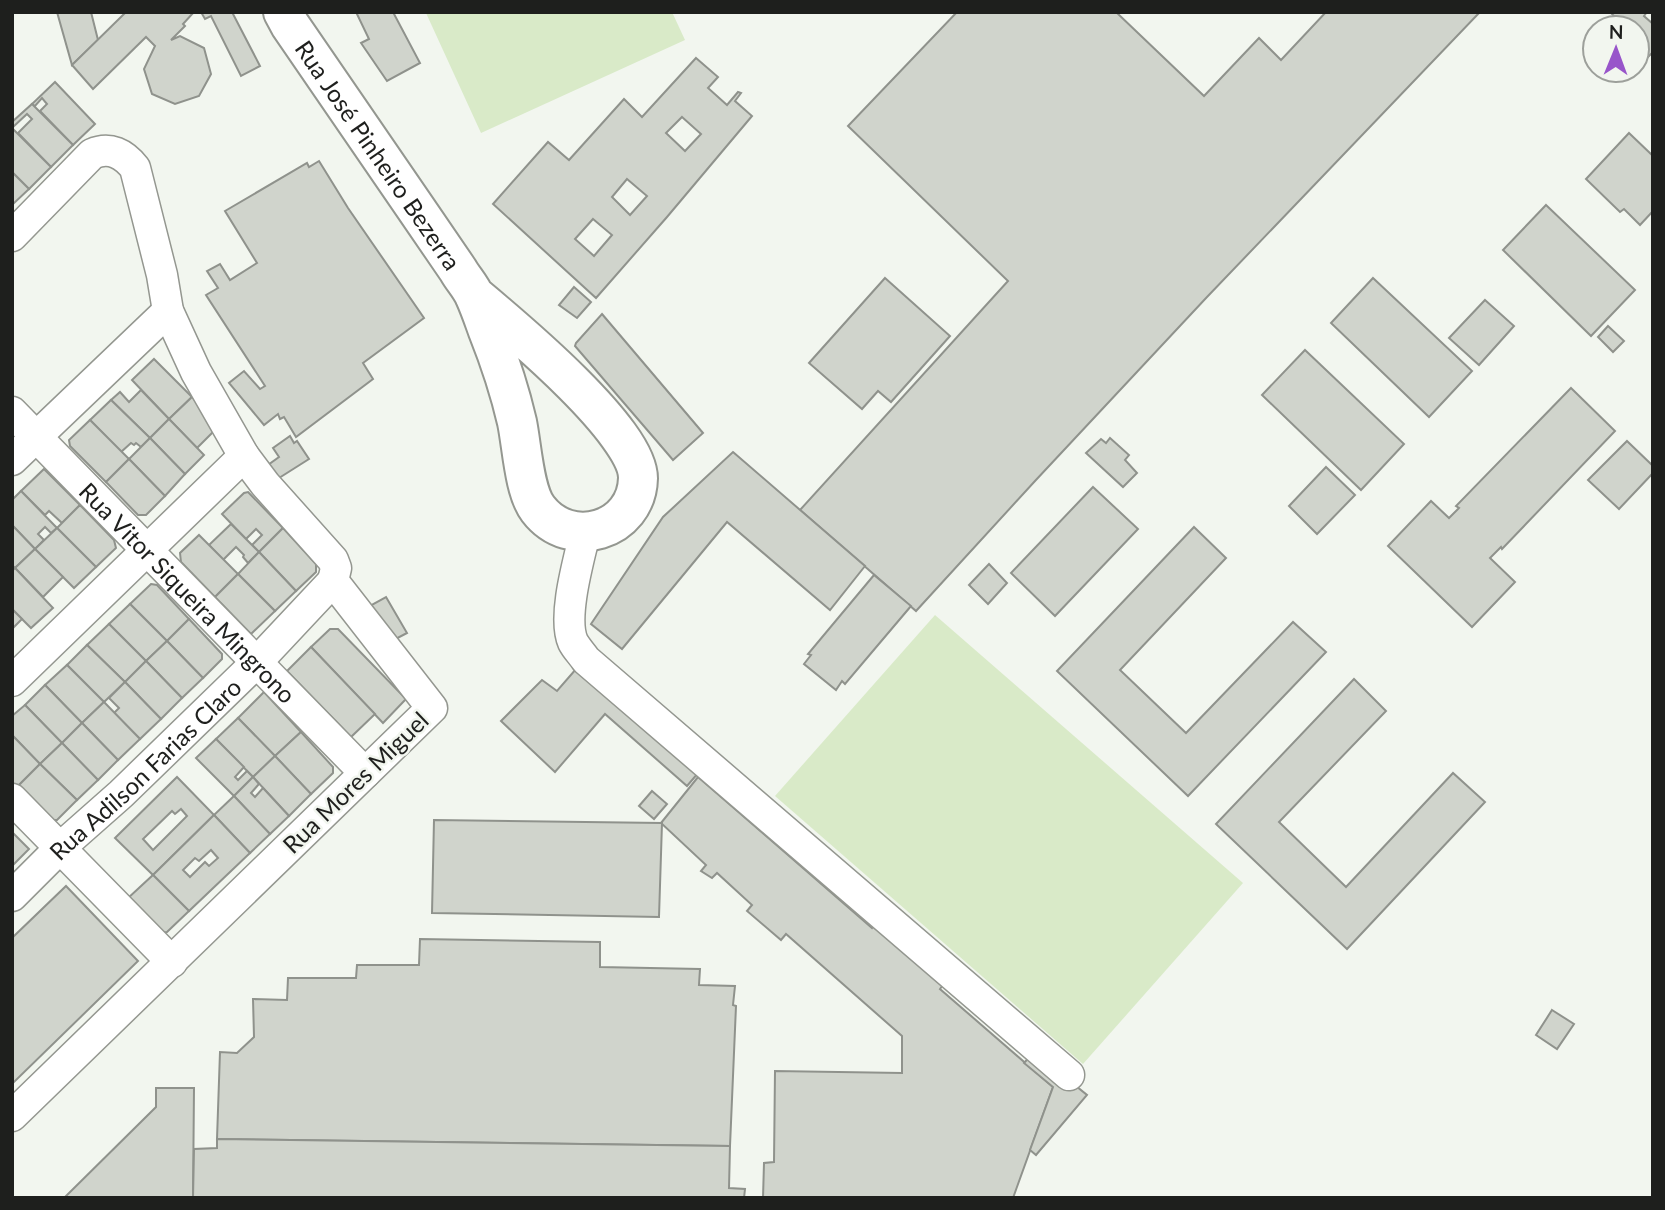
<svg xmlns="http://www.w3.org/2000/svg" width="1665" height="1210" font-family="Lato,sans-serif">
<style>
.park{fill:#d9eac8}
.building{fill:#d0d4cc;stroke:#8f928c;stroke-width:2;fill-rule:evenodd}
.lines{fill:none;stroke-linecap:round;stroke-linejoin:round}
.street-casing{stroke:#949790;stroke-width:33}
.secondary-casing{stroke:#949790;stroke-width:42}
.street{stroke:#fff;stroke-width:30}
.secondary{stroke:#fff;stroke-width:38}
.labels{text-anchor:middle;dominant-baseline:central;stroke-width:5;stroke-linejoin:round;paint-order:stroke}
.street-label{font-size:24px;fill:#1e1f1d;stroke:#f2f6ef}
</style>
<rect width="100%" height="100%" fill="#f2f6ef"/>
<g class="park">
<path d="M428,12H672L685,40L481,133L426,13Z"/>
<path d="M935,615L1243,883L1083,1064L775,796Z"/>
</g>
<g class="building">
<path d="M57,12H91L98,40L72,65Z"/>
<path d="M126,12H194L183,24L185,26L171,40L180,36L204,48L211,74L199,96L175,104L152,94L144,69L155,46L146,37L93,89L72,65Z"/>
<path d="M201,12H232L260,66L241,76L211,16L205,19Z"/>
<path d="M356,12H393L420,63L387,81L361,43L369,39Z"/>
<path d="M957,12H1116L1204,96L1259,38L1281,60L1326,12H1480L1207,297L1035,481L916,611L800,510L1008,281L848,126Z"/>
<path d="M1614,12H1647L1644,16L1653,24V52L1644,61L1637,55V28H1626L1612,14Z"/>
<path d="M696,58L718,77L708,88L727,105L738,92L741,93L735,101L752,116L667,217L596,298L493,204L548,142L569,160L624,99L642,117ZM682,117L701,134L685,151L666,133ZM627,179L647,196L630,215L612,197ZM593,219L612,235L594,256L575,239Z"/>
<path d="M55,82L95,124L73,145L40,111L47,104L42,98L35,106L32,104Z"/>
<path d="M32,104L73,145L51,167L18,133L32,119L27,114L12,128V122Z"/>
<path d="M12,128L51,167L29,189L12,172Z"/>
<path d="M1629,133L1653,156V211L1640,225L1624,209L1620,212L1586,179Z"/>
<path d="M319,161L348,208L424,318L363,363L373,379L296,437L284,417L280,419L278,414L264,425L229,383L244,371L260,389L265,386L206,295L218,288L207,271L220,264L230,280L257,263L225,211L307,163L309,167Z"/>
<path d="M12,172L29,189L12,205Z"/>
<path d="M1546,205L1635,290L1591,336L1503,250Z"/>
<path d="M885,278L950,336L891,402L878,391L862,409L809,363Z"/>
<path d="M1373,278L1472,371L1429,417L1331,323Z"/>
<path d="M574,287L591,302L577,318L559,305Z"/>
<path d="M1485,300L1514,326L1479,365L1449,338Z"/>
<path d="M602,314L703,433L673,460L575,346L576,343Z"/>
<path d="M1608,326L1624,341L1613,352L1598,337Z"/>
<path d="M1305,350L1404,444L1361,490L1262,395Z"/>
<path d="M154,359L192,397L169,419L132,380Z"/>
<path d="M1571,388L1615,431L1502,549L1501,547L1490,558L1515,582L1472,627L1388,546L1431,501L1449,518L1459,508L1456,506Z"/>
<path d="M141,390L169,419L150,438L111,400L120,392L129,402Z"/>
<path d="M192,397L220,425L197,448L169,419Z"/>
<path d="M111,400L150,438L141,447L136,443L134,445L131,443L121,452L90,420Z"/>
<path d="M169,419L204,455L185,474L150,438Z"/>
<path d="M90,420L129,459L106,482L70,446L69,440Z"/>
<path d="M290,436L294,443L297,441L309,459L279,478L268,465L279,457L273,448Z"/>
<path d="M150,438L185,474L165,496L129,459Z"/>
<path d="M1110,438L1129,455L1125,460L1137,473L1123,487L1086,453L1101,439L1106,443Z"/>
<path d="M1627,441L1653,466V473L1619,509L1588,480Z"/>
<path d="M733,452L865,566L830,610L727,522L622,649L591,624L663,517Z"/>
<path d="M129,459L165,496L146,515H138L106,482Z"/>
<path d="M1326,467L1355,495L1317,534L1289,506Z"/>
<path d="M44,469L80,505L62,523L49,511L45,515L21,491Z"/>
<path d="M1093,487L1138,529L1055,616L1011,573Z"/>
<path d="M21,491L57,528L51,533L45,527L38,534L44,540L35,549L12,525V500Z"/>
<path d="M248,492L283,528L259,552L252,545L262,535L256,529L246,539L222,514L244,493Z"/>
<path d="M80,505L114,540L116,548L96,567L57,528Z"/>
<path d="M231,524L259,552L248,563L243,557L244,555L236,547L223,560L209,545Z"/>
<path d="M12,525L35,549L15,568L12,565Z"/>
<path d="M1194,527L1226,558L1120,670L1186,733L1293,622L1326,652L1188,796L1057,671Z"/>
<path d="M57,528L96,567L74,588L35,549Z"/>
<path d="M283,528L316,564V572L296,591L259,552Z"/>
<path d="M199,535L238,574L215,597L181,562L180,553Z"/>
<path d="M35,549L63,577L43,597L15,568Z"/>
<path d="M259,552L296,591L275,611L238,574Z"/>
<path d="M989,564L1007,583L988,604L969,585Z"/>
<path d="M15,568L53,608L31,628L12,609V571Z"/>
<path d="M238,574L275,611L251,634L215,597Z"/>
<path d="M874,575L911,606L845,684L842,681L836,690L804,664L811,655L808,654Z"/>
<path d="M151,584L157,585L189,619L167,641L130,604Z"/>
<path d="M386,597L407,633L390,642L366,608Z"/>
<path d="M130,604L167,641L146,661L109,624Z"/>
<path d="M12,609L22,619L12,629Z"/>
<path d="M189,619L222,654V659L203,678L167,641Z"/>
<path d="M109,624L146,661L125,682L87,645Z"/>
<path d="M330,629H338L406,699L383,723L311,647Z"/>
<path d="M167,641L203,678L182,698L146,661Z"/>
<path d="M87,645L125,682L104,702L67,665Z"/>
<path d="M311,647L375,714L351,737L287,671Z"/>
<path d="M146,661L182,698L161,719L125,682Z"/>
<path d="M583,661L705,765L687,786L605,714L555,772L501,721L542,680L557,691Z"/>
<path d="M67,665L104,702L82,723L45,685Z"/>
<path d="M1354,679L1386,711L1279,822L1346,887L1453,773L1485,802L1347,949L1216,824Z"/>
<path d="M125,682L161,719L140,739L114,713L119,708L109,698Z"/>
<path d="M45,685L82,723L62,743L25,705Z"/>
<path d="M264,692L301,732L275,756L238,718Z"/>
<path d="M104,702L140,739L118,760L82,723Z"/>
<path d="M25,705L62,743L40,764L12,735V716Z"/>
<path d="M238,718L275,756L253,777L216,739Z"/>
<path d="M82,723L118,760L98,780L62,743Z"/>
<path d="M301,732L333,767V773L311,794L275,756Z"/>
<path d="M12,735L40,764L17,787L12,782Z"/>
<path d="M216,739L244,767L235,777L238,780L247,771L253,777L234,796L196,758Z"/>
<path d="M62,743L98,780L77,800L40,764Z"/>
<path d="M275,756L311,794L289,816L253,777Z"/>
<path d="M40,764L77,800L57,820H50L17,787Z"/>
<path d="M177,777L214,815L153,875L115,838ZM181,809L187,816L153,850L143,839L172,811L175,814Z"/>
<path d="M253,777L259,784L251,793L255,797L263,788L289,816L270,834L234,796Z"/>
<path d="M698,777L872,928L880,917L949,977L940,989L1053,1087L1013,1198H763L764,1163L774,1162L775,1071L902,1073V1036L786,934L781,940L747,911L752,905L717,873L712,878L701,871L706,865L661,823Z"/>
<path d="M652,791L667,804L654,819L639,806Z"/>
<path d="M234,796L270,834L250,853L214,815Z"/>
<path d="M214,815L250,853L189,911L153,875ZM211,850L218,858L209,866L205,862L190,877L183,870L195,858L199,861Z"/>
<path d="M434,820L662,823L659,917L432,913Z"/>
<path d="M12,832L29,849L12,866Z"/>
<path d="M153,875L189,911L167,932L160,933L127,899Z"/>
<path d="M66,886L138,961L12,1084V938Z"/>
<path d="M420,939L600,942V967L700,969L699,985L735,986L733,1005L736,1006L730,1146L217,1139L220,1052L237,1053L254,1037L253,999L287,1000L288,978H356L357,965H419Z"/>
<path d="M1552,1010L1574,1024L1557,1049L1536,1035Z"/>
<path d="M1034,1052L1087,1095L1036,1155L1030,1150L1053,1087L1024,1063Z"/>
<path d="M156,1088H194L193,1198H64L156,1107Z"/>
<path d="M217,1139L730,1146L729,1188L745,1189L744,1198H193L194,1149L217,1148Z"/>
</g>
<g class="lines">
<g class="street-casing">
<g id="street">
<path d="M12,236L92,154C110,146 124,154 135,168L162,275L168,311L196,372L244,456L265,484L333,560L336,568L333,581L432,708L12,1116"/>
<path id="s1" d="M12,412L365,773"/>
<path d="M12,460L168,311"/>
<path d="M585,533C579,559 562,617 573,642C576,648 582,654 586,660L1069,1075"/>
<path d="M12,681L244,456"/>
<path d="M12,799L172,962"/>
<path id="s2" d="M12,896L61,847L121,794L257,662L333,581"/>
</g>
</g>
<g class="secondary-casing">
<g id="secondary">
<path id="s3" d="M283,12L290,25C333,88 376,150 419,213C432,232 445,251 458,270C463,279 471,287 475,297C480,308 484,320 488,331C500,361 510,392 517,422C522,446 524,491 538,509C570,551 637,531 638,478C638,431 511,326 474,295"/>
</g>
</g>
<use href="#street" class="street"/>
<use href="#secondary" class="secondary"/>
</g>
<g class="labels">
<g class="street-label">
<text stroke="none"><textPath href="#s3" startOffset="172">Rua José Pinheiro Bezerra</textPath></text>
<text stroke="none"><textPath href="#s1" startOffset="252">Rua Vitor Siqueira Mingrono</textPath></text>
<text stroke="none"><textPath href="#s2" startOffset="184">Rua Adilson Farias Claro</textPath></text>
<text transform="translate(355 782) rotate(-44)">Rua Mores Miguel</text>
</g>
</g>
<rect width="1665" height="1210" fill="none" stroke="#1e1f1d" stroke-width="28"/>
<g transform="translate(1616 49) rotate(1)"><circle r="33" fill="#f2f6ef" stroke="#9da09b" stroke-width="2"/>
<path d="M0-5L12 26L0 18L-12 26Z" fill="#9855ca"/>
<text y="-10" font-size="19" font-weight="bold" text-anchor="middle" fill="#1e1f1d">N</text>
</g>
</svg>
